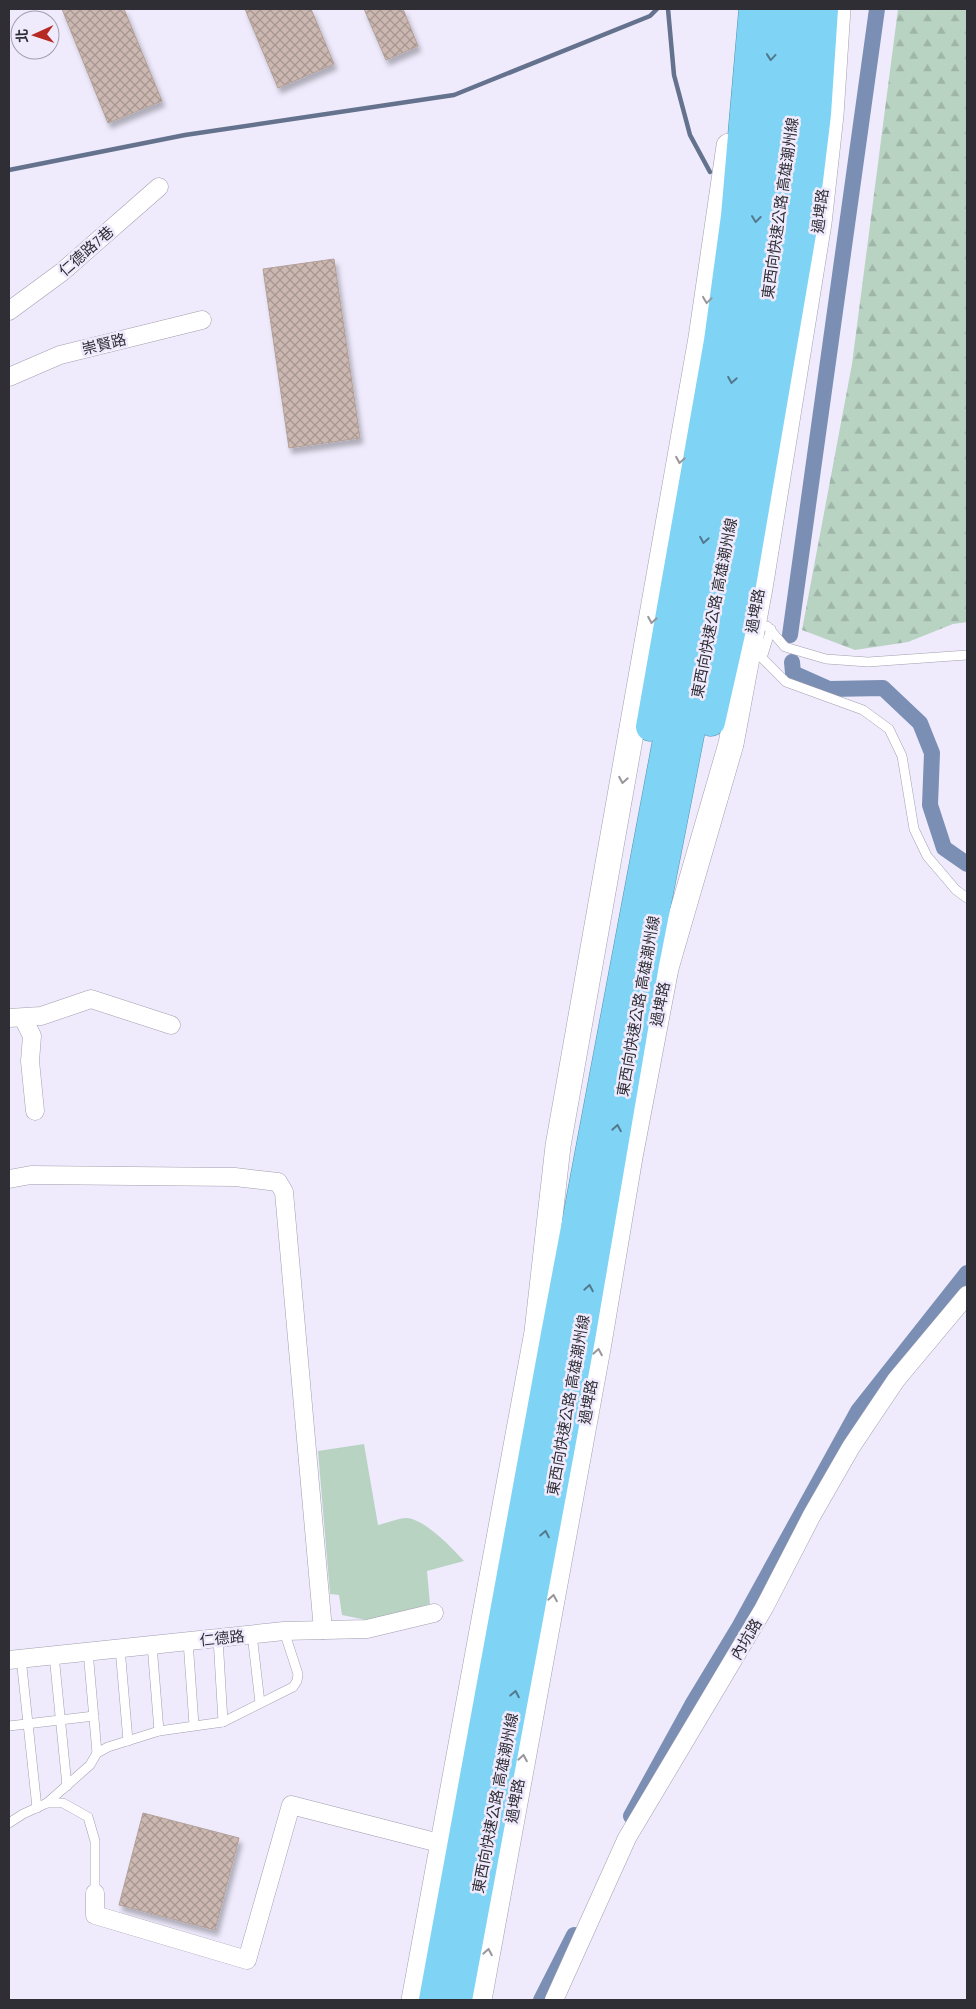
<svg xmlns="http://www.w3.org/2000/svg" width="976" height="2009" font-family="'PT Sans Narrow','Noto Sans TC',sans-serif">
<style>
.forest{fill:url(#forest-firs)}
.park{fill:#b9d3c3}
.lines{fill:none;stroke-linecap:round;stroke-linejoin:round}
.stream{stroke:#64728d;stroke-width:4.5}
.canal{stroke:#7a8fb3;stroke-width:16}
.building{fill:url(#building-cross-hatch);stroke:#b2a098;filter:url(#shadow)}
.service-casing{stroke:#a29eae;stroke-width:10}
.minor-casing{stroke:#a29eae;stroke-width:19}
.secondary-casing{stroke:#a29eae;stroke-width:26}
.trunk-casing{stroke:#4f93b0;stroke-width:29}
.service{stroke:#fff;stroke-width:9}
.minor{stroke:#fff;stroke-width:18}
.secondary{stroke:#fff;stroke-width:25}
.trunk{stroke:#7fd4f6;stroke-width:28}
.oneway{stroke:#54798c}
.oneway2{stroke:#98969a}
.labels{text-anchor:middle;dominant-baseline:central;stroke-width:5;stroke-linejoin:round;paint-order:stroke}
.street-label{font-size:15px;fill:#302e35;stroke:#efebfd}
</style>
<defs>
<pattern id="forest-firs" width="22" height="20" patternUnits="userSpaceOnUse" patternTransform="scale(1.25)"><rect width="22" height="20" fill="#b9d3c3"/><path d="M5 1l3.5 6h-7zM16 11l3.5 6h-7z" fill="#9fb5a8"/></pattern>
<pattern id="building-cross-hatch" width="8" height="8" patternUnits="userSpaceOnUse" patternTransform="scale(1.25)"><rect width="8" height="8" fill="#ccb8b1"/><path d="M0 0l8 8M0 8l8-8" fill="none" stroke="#a69691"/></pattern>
<filter id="shadow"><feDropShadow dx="3" dy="5.5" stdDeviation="2.5" flood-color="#0004"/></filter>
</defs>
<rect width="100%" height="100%" fill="#efebfd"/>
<path class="forest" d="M898,9H967V622L953,624L908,642L855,650L802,630L852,364Z"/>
<path class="park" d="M364,1444L378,1525C386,1523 396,1519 405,1518C423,1517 452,1548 464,1561L427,1571L430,1604L371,1621L342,1615L339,1595L330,1594L318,1451Z"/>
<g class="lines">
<g class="stream">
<path d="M668,9L674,75L690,135L710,172"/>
<path d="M9,170L185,135L454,95L650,16L657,9"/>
</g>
<g class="canal">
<path d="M790,635L877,9"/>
<path d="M792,662L793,673L829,689L883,688L920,723L932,753L930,805L944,848L967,864"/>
<path d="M631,1816L692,1705L738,1629L858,1411L967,1273"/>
<path d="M541,2000L574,1935"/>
</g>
</g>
<g class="building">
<path d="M62,9H124L162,101L108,123Z"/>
<path d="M245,9H311L334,64L278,88Z"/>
<path d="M364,9H403L418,46L386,60Z"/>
<path d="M334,259L360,438L289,448L263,269Z"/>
<path d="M143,1813L239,1838L215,1930L119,1905Z"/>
</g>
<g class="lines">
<g class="service-casing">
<g id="service">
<path d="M767,626L785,647L826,659L868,662L967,655"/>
<path d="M771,629L762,658L786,682L863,710L889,729L902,756L914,829L927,856L956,890L967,898"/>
<path d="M252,1634L260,1703"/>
<path d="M218,1638L223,1722"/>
<path d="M188,1641L194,1725"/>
<path d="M152,1645L159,1731"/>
<path d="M120,1648L128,1741"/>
<path d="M88,1651L97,1753"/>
<path d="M54,1655L67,1786"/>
<path d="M21,1658L37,1808"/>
<path d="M9,1726L94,1716"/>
<path d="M47,1803H63L88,1817L95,1841V1893"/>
<path d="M9,1823L23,1814L47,1803L90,1765L97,1753L108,1747L159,1731L223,1722L293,1687L297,1681L298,1674L284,1631"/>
</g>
</g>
<g class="minor-casing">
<g id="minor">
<path d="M9,311L62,272L159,187"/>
<path d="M9,377L60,355L202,320"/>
<path d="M9,1018L41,1016L91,999L171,1025"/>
<path d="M23,1018L32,1036L30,1061L35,1111"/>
<path d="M9,1179L31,1175L235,1177L278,1182L284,1192L323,1630"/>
<path d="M9,1660L284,1631L367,1629L434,1613"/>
<path d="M95,1893V1915L247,1960L291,1805L443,1844"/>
<path d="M554,2000L627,1838L764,1608L812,1515L851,1447L896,1380L967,1295"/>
</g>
</g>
<g class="secondary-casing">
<g id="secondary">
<path d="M414,2000L537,1332L558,1146L701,338L729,146"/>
<path d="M479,2000L599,1343L630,1157L666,968L731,744L760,588L819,223L831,115L838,9"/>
</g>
</g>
<g class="trunk-casing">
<g id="trunk">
<path d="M711,722L742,585L804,222L817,114L824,9"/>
<path d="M650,727L718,341L735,216L753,9"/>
<path d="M433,2000L555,1334L697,580L738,344L756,219L775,9"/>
<path d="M458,2000L581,1339L645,964L720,583L781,220L793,113L800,9"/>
</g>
</g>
<use href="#service" class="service"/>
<use href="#minor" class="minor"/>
<use href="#secondary" class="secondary"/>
<use href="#trunk" class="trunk"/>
</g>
<defs><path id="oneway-chevron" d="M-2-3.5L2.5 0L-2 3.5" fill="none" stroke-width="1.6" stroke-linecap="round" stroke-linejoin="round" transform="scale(1.25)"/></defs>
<g class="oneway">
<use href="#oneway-chevron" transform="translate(771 57) rotate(95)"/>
<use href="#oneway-chevron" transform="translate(756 219) rotate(97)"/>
<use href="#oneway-chevron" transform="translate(732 380) rotate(100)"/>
<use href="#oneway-chevron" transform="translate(704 540) rotate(100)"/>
<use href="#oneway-chevron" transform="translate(617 1128) rotate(-80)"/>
<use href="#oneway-chevron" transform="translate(589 1288) rotate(-80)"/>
<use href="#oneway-chevron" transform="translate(545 1534) rotate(-79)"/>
<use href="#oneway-chevron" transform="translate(515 1694) rotate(-79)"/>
</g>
<g class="oneway2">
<use href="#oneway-chevron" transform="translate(707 300) rotate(98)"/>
<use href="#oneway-chevron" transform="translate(680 460) rotate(100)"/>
<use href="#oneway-chevron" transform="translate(652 620) rotate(100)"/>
<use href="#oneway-chevron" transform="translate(623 780) rotate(100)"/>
<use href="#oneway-chevron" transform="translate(598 1352) rotate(-80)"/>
<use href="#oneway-chevron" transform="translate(553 1598) rotate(-80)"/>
<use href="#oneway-chevron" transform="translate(523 1758) rotate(-80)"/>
<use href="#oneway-chevron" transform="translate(488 1952) rotate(-80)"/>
</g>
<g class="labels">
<g class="street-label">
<text transform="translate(780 208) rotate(-82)">東西向快速公路 高雄潮州線</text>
<text transform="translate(820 211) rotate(-83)">過埤路</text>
<text transform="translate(86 251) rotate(-41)">仁德路7巷</text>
<text transform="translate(104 344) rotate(-14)">崇賢路</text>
<text transform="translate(714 608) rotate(-79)">東西向快速公路 高雄潮州線</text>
<text transform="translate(755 611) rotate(-80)">過埤路</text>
<text transform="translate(660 1004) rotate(-79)">過埤路</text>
<text transform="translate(638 1006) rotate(-80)">東西向快速公路 高雄潮州線</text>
<text transform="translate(588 1402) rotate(-80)">過埤路</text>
<text transform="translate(568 1405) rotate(-80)">東西向快速公路 高雄潮州線</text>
<text transform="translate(222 1638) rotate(-6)">仁德路</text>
<text transform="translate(746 1639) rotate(-59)">內坑路</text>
<text transform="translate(515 1801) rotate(-80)">過埤路</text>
<text transform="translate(495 1803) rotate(-79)">東西向快速公路 高雄潮州線</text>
</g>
</g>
<rect width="976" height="2009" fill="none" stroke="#302e35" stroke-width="20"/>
<g transform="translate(35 35) rotate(267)"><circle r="24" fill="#efebfd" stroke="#a39fad"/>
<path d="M0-4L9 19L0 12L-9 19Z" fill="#b72923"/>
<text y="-8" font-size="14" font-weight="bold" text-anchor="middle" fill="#302e35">北</text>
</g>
</svg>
